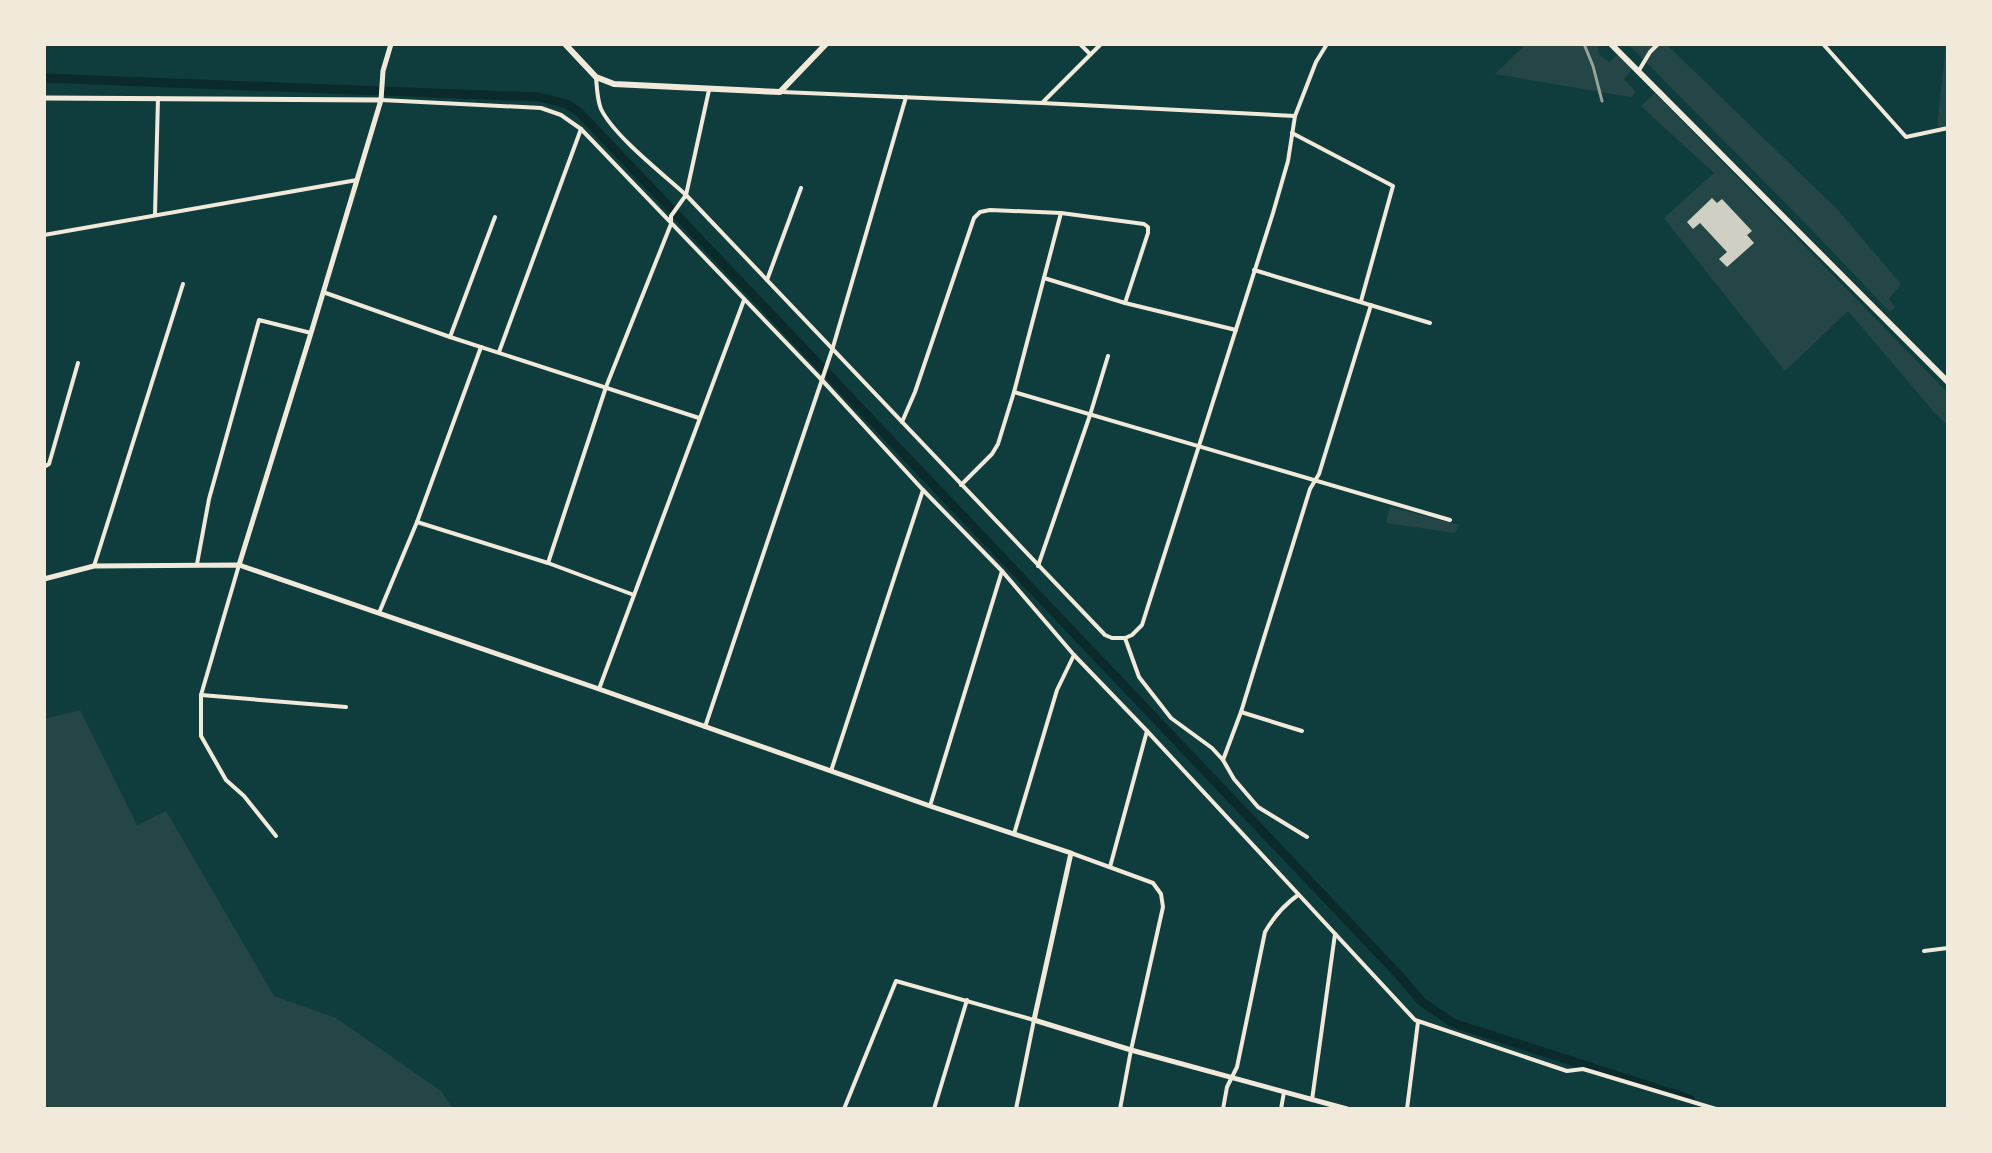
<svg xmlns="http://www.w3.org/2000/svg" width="1992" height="1153" font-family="Mulish,sans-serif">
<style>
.green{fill:#244646}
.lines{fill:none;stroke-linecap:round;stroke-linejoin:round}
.canal{stroke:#0a2a2b;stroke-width:9}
.building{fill:#cfcfc3}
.minor{stroke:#f1e9da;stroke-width:4}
.tertiary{stroke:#f1e9da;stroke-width:5}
.secondary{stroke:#f1e9da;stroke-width:6}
.rail{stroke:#97a49c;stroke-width:3}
</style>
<rect width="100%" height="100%" fill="#0f3d3e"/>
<g class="green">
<path d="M1526,44H1597L1599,54L1609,62L1618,54L1633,68L1624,79L1636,92L1631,97L1495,74Z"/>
<path d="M1628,44H1666L1837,209L1901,284L1889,299L1895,307L1890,312L1810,228Z"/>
<path d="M1946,44H1948V126L1937,127Z"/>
<path d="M1655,93L1948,393V426L1934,412L1848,311L1785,371L1664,218L1714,173L1641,106Z"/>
<path d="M1390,507L1459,525L1455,533L1386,523Z"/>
<path d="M80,710L137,825L166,811L274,996L336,1018L441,1091L453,1109H44V719Z"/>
</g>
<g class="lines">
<path class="canal" d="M44,78L539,97L567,104L579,112L1398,974L1422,1002L1453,1023L1690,1099"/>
</g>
<path class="building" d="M1712,198L1717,203L1722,199L1752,231L1747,235L1754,243L1727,267L1719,259L1727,252L1700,223L1693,229L1687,222Z"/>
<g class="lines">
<g class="minor">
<path d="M1080,44L1090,54"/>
<path d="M1823,44L1906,137L1948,128"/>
<path d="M1638,72L1650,52L1658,44"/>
<path d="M596,77C597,88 597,99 601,109C614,136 663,174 686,195L1105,635L1112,638H1125"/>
<path d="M782,92L1042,103L1295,116"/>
<path d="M381,100L541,108L561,115L581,129L821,379L923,490L1002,571L1074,655L1147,731L1415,1020L1567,1071L1583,1069L1716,1109"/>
<path d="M1043,102L1101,44"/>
<path d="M1292,133L1393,186L1361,301"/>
<path d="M155,214L158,98"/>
<path d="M44,235L357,180"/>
<path d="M1254,270L1430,323"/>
<path d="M1044,278L1125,303L1236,330"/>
<path d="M767,280L801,188"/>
<path d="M323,292L450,337L699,418"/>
<path d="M450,337L495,217"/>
<path d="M499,352L581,129"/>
<path d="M1014,392L1450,520"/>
<path d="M902,422L915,392L974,218L980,212L990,210L1061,213L1144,224L1148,227V233L1125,303"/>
<path d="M44,467L49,464L78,363"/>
<path d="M961,485L992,454L998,444L1014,392L1061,213"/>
<path d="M417,522L548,563L634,595"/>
<path d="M548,563L606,387L671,224V216L686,195L709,90"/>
<path d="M197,564L209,499L259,320L311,333"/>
<path d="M239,565L201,695V736L226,780L244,796L276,836"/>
<path d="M94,566L183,284"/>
<path d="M1038,566L1090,415L1108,356"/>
<path d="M379,613L417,522L481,347"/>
<path d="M1125,638L1132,635L1142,625L1273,213L1288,161L1295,116L1316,62L1327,44"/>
<path d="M1125,638L1139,677L1171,718L1212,748L1223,760L1234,779L1258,807L1307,837"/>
<path d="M599,689L744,300"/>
<path d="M201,695L346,707"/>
<path d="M1241,712L1302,731"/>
<path d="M705,727L833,347L906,97"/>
<path d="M1223,760L1241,712L1310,489L1319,474L1371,305"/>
<path d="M831,771L923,490"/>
<path d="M930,806L1002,571"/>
<path d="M1014,834L1057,690L1074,655"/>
<path d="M1071,853L1153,883L1161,894L1163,907L1131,1050L1120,1109"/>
<path d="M1110,867L1147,731"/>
<path d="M1924,951L1948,948"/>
<path d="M1312,1100L1335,934"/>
<path d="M844,1109L896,981L1034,1020L1016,1109"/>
<path d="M934,1109L967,1000"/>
<path d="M1223,1109L1227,1087L1237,1067L1265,932C1273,918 1284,905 1298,895"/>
<path d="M1281,1109L1284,1092"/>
<path d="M1407,1109L1418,1022"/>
</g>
<g class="tertiary">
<path d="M44,98L381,100"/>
<path d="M239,565L311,333L381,100L383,71L391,44"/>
<path d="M44,579L94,566L239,565L599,689L930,806L1071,853L1034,1020L1131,1050L1347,1109"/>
</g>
<g class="secondary">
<path d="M565,44L596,77L614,84L780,92L826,44"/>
<path d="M1611,44L1948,382"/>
</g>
<path class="rail" d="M1584,44L1593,66L1602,101"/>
</g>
<rect width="1992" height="1153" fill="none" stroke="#f1e9da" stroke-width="92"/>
</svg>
